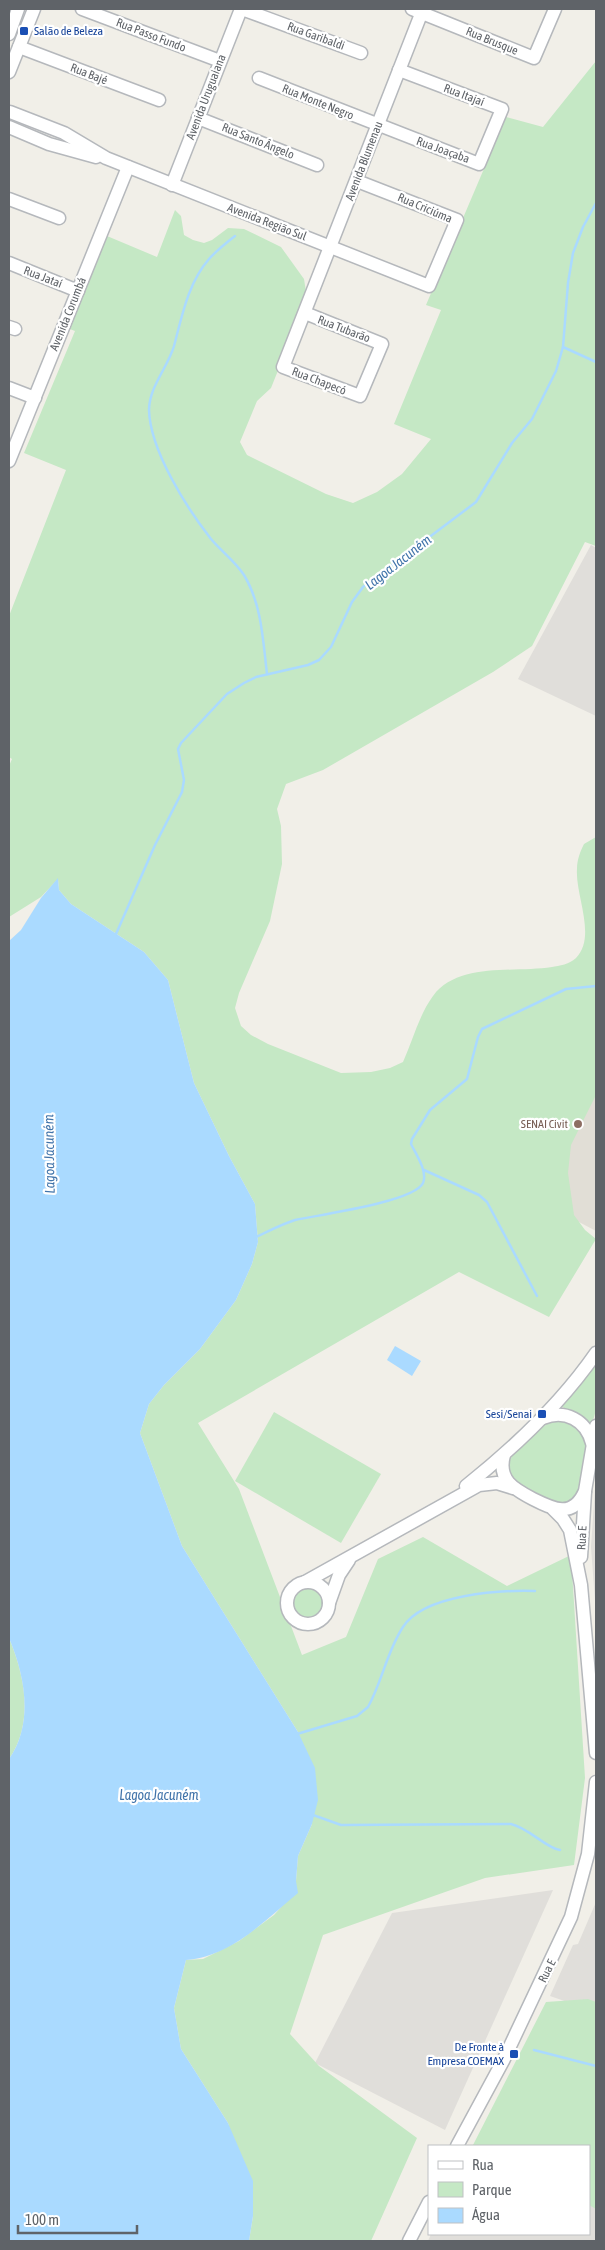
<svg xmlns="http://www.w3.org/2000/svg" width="605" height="2250" font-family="'Asap Condensed',sans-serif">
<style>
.industrial{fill:#e0deda}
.education{fill:#e1ded6}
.green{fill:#c5e8c5}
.water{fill:#aadaff}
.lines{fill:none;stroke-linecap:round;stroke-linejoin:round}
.stream{stroke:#aadaff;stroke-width:2.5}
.minor-casing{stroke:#b5b8bc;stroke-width:15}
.minor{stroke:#fff;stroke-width:12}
.transit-dot{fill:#1a4fb4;stroke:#fff;stroke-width:2}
.education-dot{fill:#8d6e63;stroke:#fff;stroke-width:2}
.labels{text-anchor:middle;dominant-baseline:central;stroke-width:4.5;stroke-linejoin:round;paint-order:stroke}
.transit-label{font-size:12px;fill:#164399;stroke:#fff;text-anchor:end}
.street-label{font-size:12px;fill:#5f6368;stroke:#fff}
.education-label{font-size:12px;fill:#785e54;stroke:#fff;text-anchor:end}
.water-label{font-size:14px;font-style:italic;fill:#4174aa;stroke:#fff}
</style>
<rect width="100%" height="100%" fill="#f1efe8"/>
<g class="industrial">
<path d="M591,545L596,548V716L518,679Z"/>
<path d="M596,1474V1614L591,1547Z"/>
<path d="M553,1890L445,2130L315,2063L392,1913Z"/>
<path d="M596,1902V2012L550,1996L573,1945L578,1944Z"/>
<path d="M589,2194L596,2198V2241H428L431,2234H589Z"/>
</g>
<path class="education" d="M596,1056V1231L524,1193Z"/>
<g class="green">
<path d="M596,61V546L585,542L532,646L493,672L323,770L286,784L277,809L281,826L282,864L270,921L239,993L235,1008L241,1026L251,1035L268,1044L341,1073L371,1072L390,1068L403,1062C413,1040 419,1015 433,996C458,962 514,973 552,967C559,966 570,964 576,958C597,937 575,895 577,869C577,860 580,852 584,844L596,837V1095L571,1145L568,1173L574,1215L585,1230L596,1239L549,1317L459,1272L198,1423L239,1489L302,1655L346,1637L378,1559L423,1537L507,1586L571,1555L585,1778L574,1865L485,1878L323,1935L290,2034L319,2066L417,2138L371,2241H249L253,2216L228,2123L181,2049L174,2008L186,1960L203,1959L239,1941L274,1915L284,1904L296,1881L298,1856L312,1824L298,1732L182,1546L140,1433L149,1404L164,1385L200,1349L236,1300L252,1264L258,1242L255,1204L229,1156L194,1083L168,980L144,952L71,904L59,890L58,879L41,897L9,917V766L12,759L9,757V616L66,470L24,453L75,331L67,328L107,236L157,257L175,210L181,216L184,235L193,240L204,243L212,240L228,228L244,229L281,247L304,279L307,298L271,388L257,401L240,442L247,455L326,494L353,503L377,492L402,474L431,439L394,424L441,310L426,305L506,117L543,127Z"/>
<path d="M596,1361C596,1375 600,1417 590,1424L561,1406Z"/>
<path d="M274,1412L381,1474L341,1543L235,1481Z"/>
<path d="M556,1420L576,1424L586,1442L581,1489L574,1501L560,1505C531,1491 483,1479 524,1443C534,1435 543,1424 556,1420Z"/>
<circle cx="308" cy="1603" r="18"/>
<path d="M9,1638C25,1676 34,1723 9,1759Z"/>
<path d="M588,1999L596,2002V2209L589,2205V2146L473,2145L546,2002Z"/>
</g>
<g class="water">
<path d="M58,878L59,890L71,904L144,952L168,980L194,1083L229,1156L255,1204L258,1242L252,1264L236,1300L200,1349L164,1385L149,1404L140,1433L182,1546L298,1732L315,1768L318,1800L312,1824L298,1856L296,1881L298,1893C264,1921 232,1956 186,1960L174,2008L181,2049L228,2123L253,2181V2216L249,2241H9V1759C34,1723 25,1676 9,1638V941L21,930L41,898Z"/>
<path d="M395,1346L421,1361L412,1376L387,1360Z"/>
</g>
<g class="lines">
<g class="stream">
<path d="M235,236C226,243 217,250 209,259C188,283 182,316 174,346C168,367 149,387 149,410C150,450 186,507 211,539C221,551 235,561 244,575C262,605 263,641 267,674"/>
<path d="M563,347L596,362"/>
<path d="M116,934L155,845L182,792L184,780L178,749L181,743L227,694L244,683L256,677L308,665L319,660L331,647L352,602L363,587L476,502L512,443L532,419L556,371L563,347L568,283L573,253L583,227L596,203"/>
<path d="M424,1170L479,1195L487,1202L537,1296"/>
<path d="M256,1237C269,1231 282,1224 295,1220C318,1215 414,1202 423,1183C428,1172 416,1154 411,1144L412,1139L430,1110L467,1079L478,1037L482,1029L566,989L596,986"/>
<path d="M297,1734L357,1716L368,1707C382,1682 387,1651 403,1627C424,1594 501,1590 535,1591"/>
<path d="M313,1815L341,1825L511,1824C529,1828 547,1849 560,1850"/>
<path d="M534,2050L596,2066"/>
</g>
<g class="minor-casing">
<g id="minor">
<path d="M82,9L220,61"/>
<path d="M242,9L361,53"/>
<path d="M412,9L534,58L555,9"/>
<path d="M9,34L18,9"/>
<path d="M19,47L159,100"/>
<path d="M9,72L34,9"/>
<path d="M259,78L479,164L502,109L399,70"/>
<path d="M10,112L64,133L106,158L429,286L457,220L357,181"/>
<path d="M198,118L317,165"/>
<path d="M9,127L49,144L96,157"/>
<path d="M172,185L241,9"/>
<path d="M9,199L59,218"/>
<path d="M9,263L78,291"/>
<path d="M305,313L382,344L360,396L283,367L423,9"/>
<path d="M9,327L15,329"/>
<path d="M9,388L35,398"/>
<path d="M9,461L128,167"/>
<path d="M543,1418C565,1409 586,1420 592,1443"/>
<path d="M504,1455C497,1480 514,1489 533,1499C553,1509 573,1519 585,1491L596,1426"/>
<path d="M466,1486C515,1447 560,1405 596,1353"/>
<path d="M553,1509L563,1519L570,1530L581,1585L596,1753"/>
<path d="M581,1557L585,1492"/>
<path d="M305,1582L479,1485L497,1483L513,1488"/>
<circle cx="308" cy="1603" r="21"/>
<path d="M329,1603L339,1575L349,1560"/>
<path d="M457,2146L503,2061L571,1917L588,1854L596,1782"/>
<path d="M409,2241L429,2202"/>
</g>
</g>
<use href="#minor" class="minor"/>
</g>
<g class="transit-dot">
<rect x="19" y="26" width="10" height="10" rx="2.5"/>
<rect x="537" y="1409" width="10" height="10" rx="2.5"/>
<rect x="509" y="2049" width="10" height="10" rx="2.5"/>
</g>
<circle class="education-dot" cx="578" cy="1124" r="5"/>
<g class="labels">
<g class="transit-label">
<text x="34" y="31" text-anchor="start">Salão de Beleza</text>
<text x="532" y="1414">Sesi/Senai</text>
<text x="504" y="2047">De Fronte à<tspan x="504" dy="14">Empresa COEMAX</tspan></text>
</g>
<g class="street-label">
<text transform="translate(151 35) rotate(21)">Rua Passo Fundo</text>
<text transform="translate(316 36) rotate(20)">Rua Garibaldi</text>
<text transform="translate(492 41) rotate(22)">Rua Brusque</text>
<text transform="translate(89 74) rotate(21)">Rua Bajé</text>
<text transform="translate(464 95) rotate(21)">Rua Itajaí</text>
<text transform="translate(206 97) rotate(-69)">Avenida Uruguaiana</text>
<text transform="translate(318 102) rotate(22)">Rua Monte Negro</text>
<text transform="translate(258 141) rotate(22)">Rua Santo Ângelo</text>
<text transform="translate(443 150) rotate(20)">Rua Joaçaba</text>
<text transform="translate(364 161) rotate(-69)">Avenida Blumenau</text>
<text transform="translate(425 208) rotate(23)">Rua Criciúma</text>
<text transform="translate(267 222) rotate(21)">Avenida Região Sul</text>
<text transform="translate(43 277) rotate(21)">Rua Jataí</text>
<text transform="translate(68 314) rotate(-68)">Avenida Corumbá</text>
<text transform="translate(344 329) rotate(21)">Rua Tubarão</text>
<text transform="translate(319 381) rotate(21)">Rua Chapecó</text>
<text transform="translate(582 1538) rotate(-87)">Rua E</text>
<text transform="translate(547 1971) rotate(-64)">Rua E</text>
</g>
<g class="education-label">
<text x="568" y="1124">SENAI Civit</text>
</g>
<g class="water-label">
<text transform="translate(398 562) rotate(-38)">Lagoa Jacuném</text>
<text transform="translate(49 1154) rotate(-91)">Lagoa Jacuném</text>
<text x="159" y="1795">Lagoa Jacuném</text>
</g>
</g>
<rect width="605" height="2250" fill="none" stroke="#5f6368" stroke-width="20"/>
<rect x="428" y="2145" width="162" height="90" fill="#ffffff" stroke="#bfc1c3"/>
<rect x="438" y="2161" width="25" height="8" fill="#ffffff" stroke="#bfc1c3"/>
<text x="472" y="2170" font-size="15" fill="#5f6368">Rua</text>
<rect x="438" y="2182" width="25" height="15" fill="#c5e8c5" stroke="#bfc1c3"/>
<text x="472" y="2195" font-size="15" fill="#5f6368">Parque</text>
<rect x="438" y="2208" width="25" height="15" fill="#aadaff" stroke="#bfc1c3"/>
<text x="472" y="2220" font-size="15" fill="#5f6368">Água</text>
<path d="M18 2225v8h119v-8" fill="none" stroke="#5f6368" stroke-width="2.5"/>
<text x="25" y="2225" font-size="15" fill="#5f6368" stroke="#ffffff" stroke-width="4" paint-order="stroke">100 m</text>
</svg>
